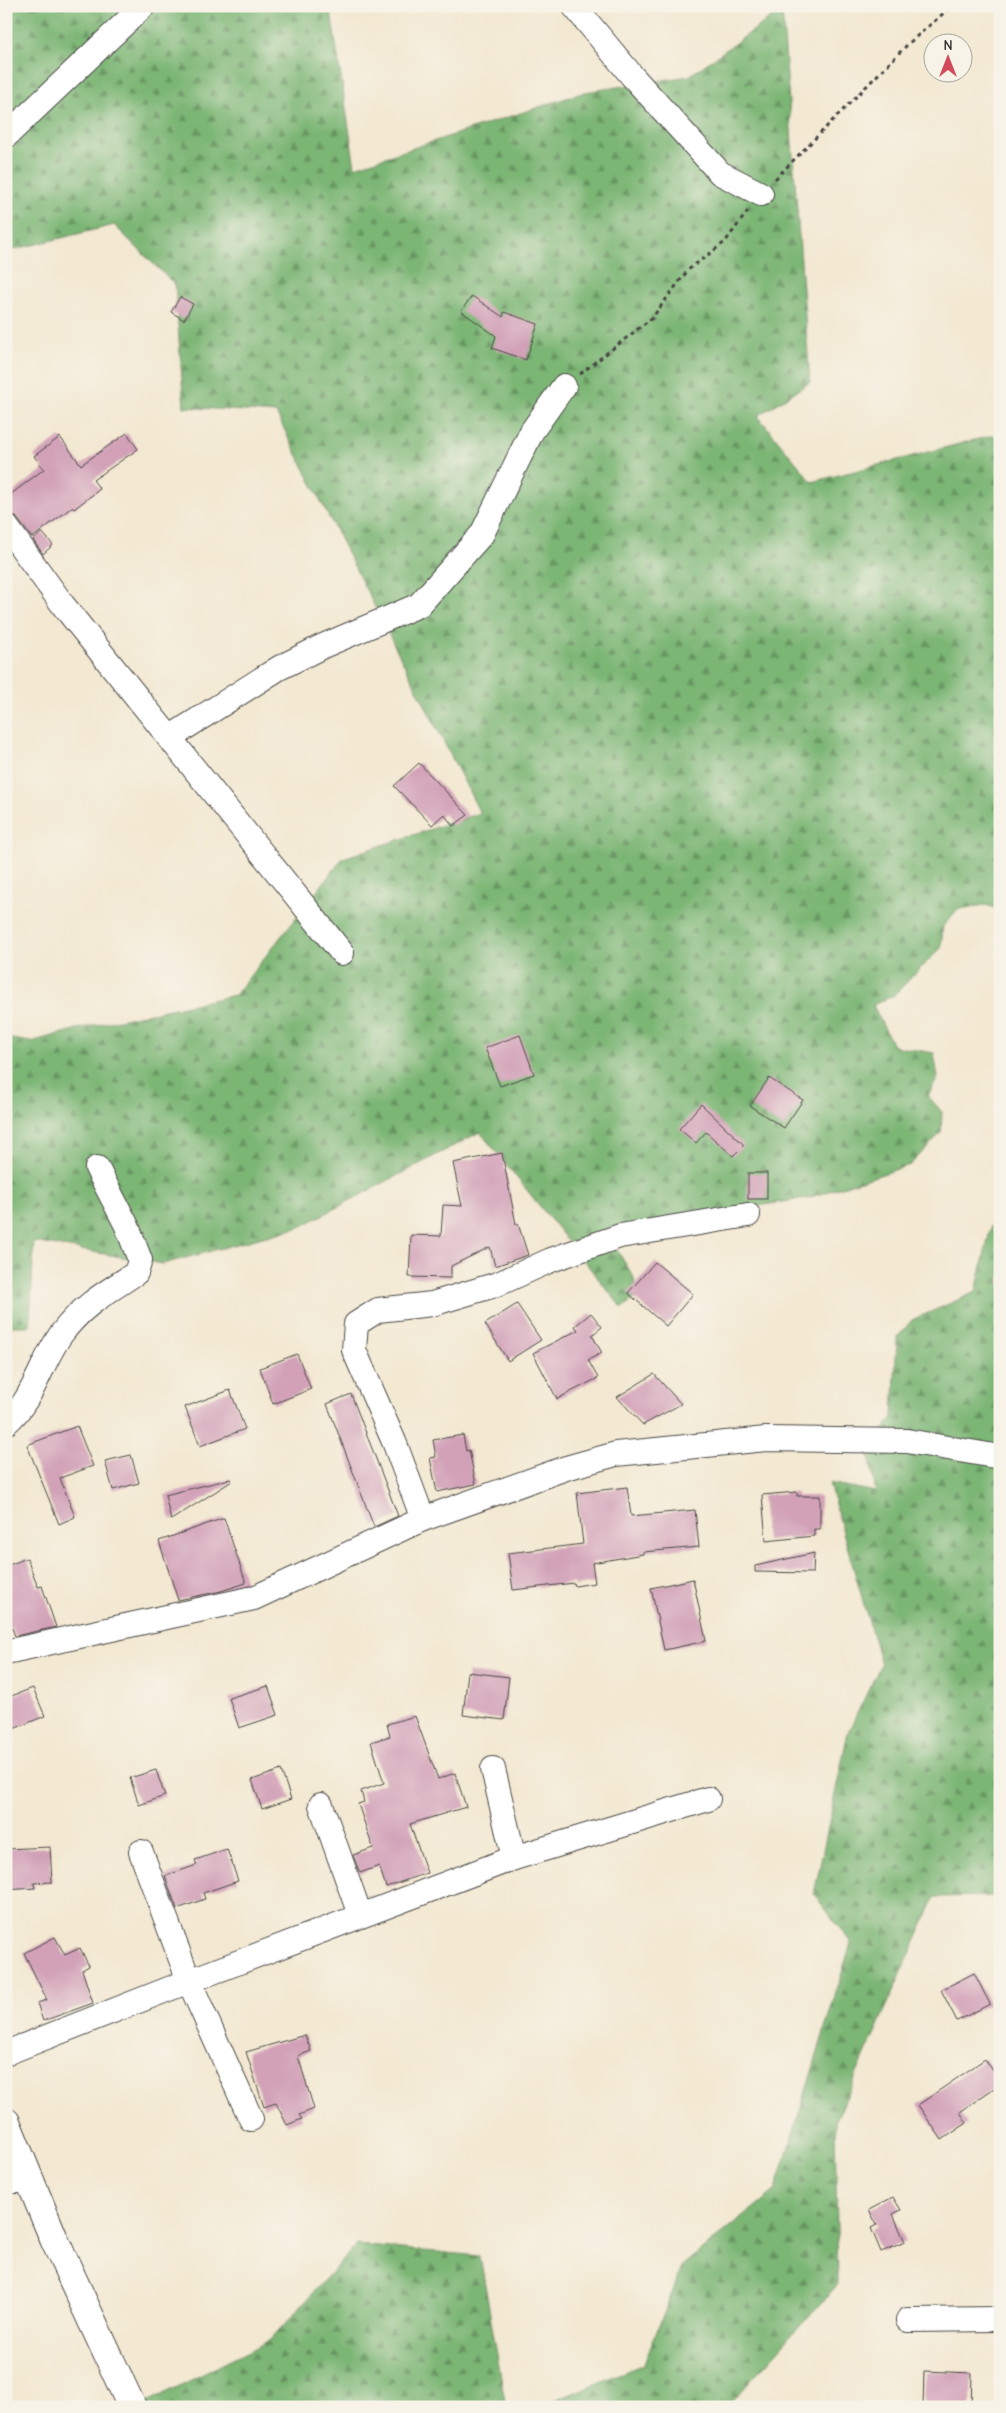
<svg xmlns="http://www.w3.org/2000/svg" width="1006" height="2413" font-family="'Comic Neue',sans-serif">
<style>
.forest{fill:url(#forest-firs);stroke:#547050}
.building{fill:#d2a1b8}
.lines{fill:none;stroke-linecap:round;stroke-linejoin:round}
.minor-casing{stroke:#494744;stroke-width:26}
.secondary-casing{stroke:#494744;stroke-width:30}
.path{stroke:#494744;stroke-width:3;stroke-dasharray:4 4;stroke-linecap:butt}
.minor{stroke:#fff;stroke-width:24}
.secondary{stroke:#fff;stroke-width:28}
</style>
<defs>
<pattern id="forest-firs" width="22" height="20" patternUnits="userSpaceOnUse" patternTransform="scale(1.25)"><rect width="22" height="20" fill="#7cb675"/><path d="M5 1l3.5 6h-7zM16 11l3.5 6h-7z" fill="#669460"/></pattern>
</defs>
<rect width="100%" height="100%" fill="#f7f3e8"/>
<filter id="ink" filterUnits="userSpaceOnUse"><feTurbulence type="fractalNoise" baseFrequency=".02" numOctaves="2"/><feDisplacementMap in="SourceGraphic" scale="10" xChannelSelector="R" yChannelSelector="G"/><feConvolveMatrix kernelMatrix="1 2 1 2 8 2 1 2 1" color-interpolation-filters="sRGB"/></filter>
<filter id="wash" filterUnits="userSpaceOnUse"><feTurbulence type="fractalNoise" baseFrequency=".0096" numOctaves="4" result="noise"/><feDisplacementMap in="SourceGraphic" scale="20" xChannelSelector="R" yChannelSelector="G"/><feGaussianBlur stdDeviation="1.12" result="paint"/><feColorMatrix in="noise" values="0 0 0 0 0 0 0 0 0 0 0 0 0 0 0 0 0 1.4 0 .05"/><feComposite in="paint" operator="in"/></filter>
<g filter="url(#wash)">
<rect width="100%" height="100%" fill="#f3e8d1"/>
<g class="forest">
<path d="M6,6H330L355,167L585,92L689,76L782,10L810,382L758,416L812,482L994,435L1000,451V909L985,905L958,909L943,926L941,948L893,996L873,1005L893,1046L934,1053L938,1077L928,1096L942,1112L941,1133L910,1165L808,1198L693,1216L665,1241L609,1237L633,1276L638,1296L622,1308L480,1132L300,1227L163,1264L34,1242L30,1326H6V1038L31,1042L77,1029L235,995L343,858L480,813L276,413L184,407L175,285L114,225L12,250L6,254Z"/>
<path d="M1000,1213V1896L935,1897L835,2123L838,2284L727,2407H539L644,2364L683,2265L776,2190L851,1943L814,1894L848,1732L881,1664L829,1483L876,1492L868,1450L893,1417L897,1338L912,1320L976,1292L991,1226Z"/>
<path d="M356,2245L480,2256L506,2407H138L270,2340Z"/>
</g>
<g id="blocks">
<g class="building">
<path d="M472,296L503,317L504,312L538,324L526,360L492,348L496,336L461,311Z"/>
<path d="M180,297L193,304L184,320L171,312Z"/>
<path d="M127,433L138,449L93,480L100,489L74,509L72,507L32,538L17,518L6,508V498L44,469L34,456L60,437L81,465Z"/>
<path d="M42,532L53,545L43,554L33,540Z"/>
<path d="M419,763L468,815L453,826L444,814L432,825L394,786Z"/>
<path d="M520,1035L534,1074L500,1086L485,1048Z"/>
<path d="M769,1078L803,1100L784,1128L750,1106Z"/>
<path d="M701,1104L744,1145L733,1156L706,1132L696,1143L679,1129Z"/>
<path d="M502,1153L516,1224H518L528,1255L495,1266L490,1247L451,1266V1278L409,1277L411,1235L441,1236L443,1205L462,1206L453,1163Z"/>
<rect x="748" y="1173" width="19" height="26"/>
<path d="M655,1262L693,1294L666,1326L628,1293Z"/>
<path d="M517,1304L541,1340L508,1361L485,1324Z"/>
<path d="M591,1313L602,1327L592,1335L602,1353L588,1360L598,1378L557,1399L533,1353L578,1330L575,1326Z"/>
<path d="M297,1354L311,1389L273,1404L260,1368Z"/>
<path d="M654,1374L681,1404L643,1425L617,1397Z"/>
<path d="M230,1390L245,1429L200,1446L185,1407Z"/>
<path d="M351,1394L398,1516L374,1527L327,1404Z"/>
<path d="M77,1426L93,1466L60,1478L75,1517L59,1524L27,1445Z"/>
<path d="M463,1435L466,1451L469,1450L476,1484L437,1492L430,1458L436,1457L433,1440Z"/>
<path d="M131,1455L139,1483L113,1490L105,1461Z"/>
<path d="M230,1479L232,1481L171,1520L165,1495Z"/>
<path d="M627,1487L631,1516L695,1510L699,1547L643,1552V1554L592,1563L595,1583L575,1586L574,1583L513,1590L508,1553L583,1544L577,1493Z"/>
<path d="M797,1492V1496H820V1529H814V1536L766,1541L762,1495Z"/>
<path d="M224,1518L246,1583L221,1591L178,1600L159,1541Z"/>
<path d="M814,1553L813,1573L755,1572V1566Z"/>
<path d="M27,1558L38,1587L42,1586L56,1627L15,1636L12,1628L6,1630V1566Z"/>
<path d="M693,1579L706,1641L664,1650L651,1588Z"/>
<path d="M468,1672L509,1677L504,1720L463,1715Z"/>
<path d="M268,1686L278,1715L239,1728L229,1698Z"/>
<path d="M33,1688L45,1716L6,1732V1698Z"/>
<path d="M415,1716L438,1779L455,1773L466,1807L410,1824L427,1873L386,1887L379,1866L360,1873L353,1855L373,1848L358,1804L364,1802L361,1791L384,1783L371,1742L390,1736L387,1724Z"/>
<path d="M156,1770L165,1796L139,1805L130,1778Z"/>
<path d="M281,1770L291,1799L262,1809L252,1780Z"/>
<path d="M50,1847L52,1882L34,1883L35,1888L6,1890V1849Z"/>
<path d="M227,1849L238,1881L203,1893L205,1899L177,1909L165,1876L197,1865L195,1860Z"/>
<path d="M55,1937L65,1955L80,1948L89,1966L82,1970L93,2003L43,2021L37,2003L47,2000L24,1953Z"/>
<path d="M974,1973L990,2004L957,2021L941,1990Z"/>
<path d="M305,2035L311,2051L298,2056L314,2109L299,2115L302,2119L287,2125L276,2103L264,2107L246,2052Z"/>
<path d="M985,2059L1000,2081V2084L960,2112L967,2123L942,2140L918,2105Z"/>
<path d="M893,2197L901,2210L893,2214L905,2242L881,2252L871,2228L877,2225L869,2210Z"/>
<path d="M924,2371L972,2373L971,2407H923Z"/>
</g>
</g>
</g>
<g filter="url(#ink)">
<use href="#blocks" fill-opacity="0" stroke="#494744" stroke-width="1"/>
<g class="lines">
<g class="minor-casing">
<g id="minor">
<path d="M574,6L633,77L720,173L761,194"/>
<path d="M6,136L143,6"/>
<path d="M6,526L63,605L342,953"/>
<path d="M169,738L279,668L323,646L419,605L482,534L532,431L564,386"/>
<path d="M6,1423C34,1400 41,1361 62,1333C84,1304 107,1292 136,1273L140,1260L127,1226L97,1168"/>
<path d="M423,1519L395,1444L354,1350L356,1324L378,1310L432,1304L498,1284L551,1260L620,1236L748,1215"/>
<path d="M6,1652L254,1598L423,1519L566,1468L616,1454L766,1439L907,1441L1000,1457"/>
<path d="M493,1769L514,1858"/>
<path d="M321,1805L360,1915"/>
<path d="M141,1852L189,1981L251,2119"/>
<path d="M6,2053L189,1981L514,1858L708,1799"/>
<path d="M6,2181H32"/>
<path d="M908,2320L1000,2319"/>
</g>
</g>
<g class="secondary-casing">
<path id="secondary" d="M6,2122L54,2239L132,2407"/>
</g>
<g class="path">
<path d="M775,179L909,43L952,6"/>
<path d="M580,374L652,318L688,270L725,242L748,211"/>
</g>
<use href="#minor" class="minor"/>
<use href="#secondary" class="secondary"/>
</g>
</g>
<rect width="1006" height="2413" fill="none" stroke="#f7f3e8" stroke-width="25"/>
<g transform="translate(948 58)"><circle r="24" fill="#f7f3e8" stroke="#a5a39c"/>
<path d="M0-4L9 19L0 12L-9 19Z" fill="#d1495b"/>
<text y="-8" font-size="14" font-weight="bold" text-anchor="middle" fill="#2b2b2b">N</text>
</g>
</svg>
